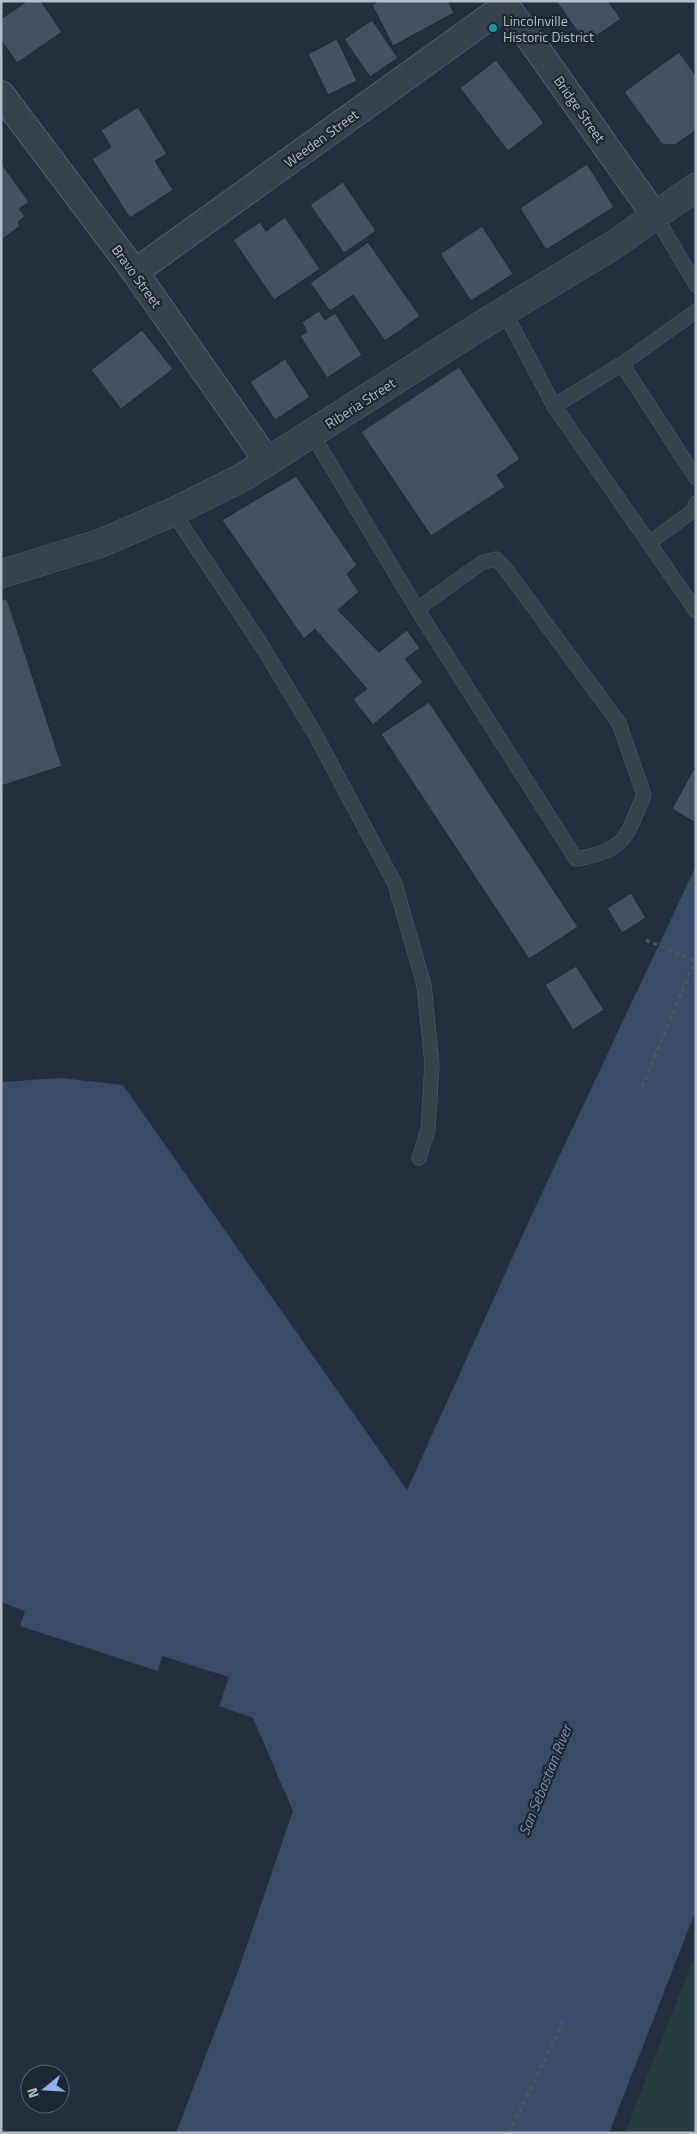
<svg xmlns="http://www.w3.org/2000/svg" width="697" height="2134" font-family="'Titillium Web',sans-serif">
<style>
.green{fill:#263c3f}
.water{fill:#394c67}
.building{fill:#455162;stroke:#1f2835}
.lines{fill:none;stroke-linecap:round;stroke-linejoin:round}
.service-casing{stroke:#565f6c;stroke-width:15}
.minor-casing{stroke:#565f6c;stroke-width:28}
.tertiary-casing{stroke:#565f6c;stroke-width:29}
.path{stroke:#44595c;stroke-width:3;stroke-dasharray:4 4;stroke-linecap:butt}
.service{stroke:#38414e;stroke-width:14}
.minor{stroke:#38414e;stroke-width:26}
.tertiary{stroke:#38414e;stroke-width:28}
.culture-dot{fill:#0f9aa8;stroke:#1d2633;stroke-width:2}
.labels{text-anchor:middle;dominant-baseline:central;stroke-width:4.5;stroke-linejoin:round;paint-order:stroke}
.poi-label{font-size:14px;fill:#b4bcc9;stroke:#1d2633;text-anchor:start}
.street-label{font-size:14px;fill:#b4bcc9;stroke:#1d2633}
.water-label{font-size:15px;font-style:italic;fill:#7c92b1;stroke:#1d2633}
</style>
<rect width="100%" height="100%" fill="#242f3e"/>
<path class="green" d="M696,1952V2133H625Z"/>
<path class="water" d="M696,866V1910L609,2133H176L236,1977L293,1811L253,1718L219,1706L229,1677L162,1656L158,1671L20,1626L25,1611L1,1602V1082L60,1078L123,1085L407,1490L534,1210Z"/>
<g class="building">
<path d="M27,1H41L62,32L17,63L1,40V19Z"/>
<path d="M379,1H448L454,13L393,46L372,5Z"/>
<path d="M556,1H608L621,19L586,43Z"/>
<path d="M372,20L398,58L370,77L344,39Z"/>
<path d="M337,39L357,81L328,95L308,54Z"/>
<path d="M679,52L696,76V130L675,145L662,144L624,92Z"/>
<path d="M496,60L544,123L508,151L460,88Z"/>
<path d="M138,107L167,154L155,161L173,190L130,218L92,159L111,147L101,130Z"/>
<path d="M1,163L29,202L19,209L25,216L18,222L20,226L1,240Z"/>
<path d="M587,164L614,207L546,250L520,208Z"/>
<path d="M343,182L376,231L344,253L310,205Z"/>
<path d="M285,217L320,269L274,300L233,240L260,222L266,231Z"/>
<path d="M482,226L513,274L471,301L440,254Z"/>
<path d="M368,242L420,316L385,341L353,295L330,311L310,283Z"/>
<path d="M319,311L325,320L335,313L362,355L327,378L300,336L307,332L302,322Z"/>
<path d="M142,330L173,369L121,409L91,370Z"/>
<path d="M285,359L310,397L275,420L250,382Z"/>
<path d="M459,367L520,459L497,475L505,487L431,536L361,432Z"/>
<path d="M296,476L357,565L347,574L359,592L338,610L379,652L407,630L420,648L405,659L423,682L373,725L353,699L367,689L315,629L304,639L222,520Z"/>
<path d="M7,599L62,766L1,786V600Z"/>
<path d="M429,702L578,927L529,959L381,734Z"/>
<path d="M693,770L696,771V823L672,809Z"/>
<path d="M631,893L646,918L622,933L607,908Z"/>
<path d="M576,966L604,1010L573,1030L545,985Z"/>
</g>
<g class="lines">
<g class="service-casing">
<g id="service">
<path d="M656,217L696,285"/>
<path d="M504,311L554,406L696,611"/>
<path d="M622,364L696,311"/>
<path d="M554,406L622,364L696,478"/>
<path d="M312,434L417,609L576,859C626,851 626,837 644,795L619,723L504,567L496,559L483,562L417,609"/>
<path d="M173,512L260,643L314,732L395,884L424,985L432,1064L428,1130L419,1158"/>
<path d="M649,543L694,510L696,503"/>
</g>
</g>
<g class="minor-casing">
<g id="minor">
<path d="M503,1L656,217"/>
<path d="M1,94L135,272L268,462"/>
<path d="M135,272L506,5"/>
</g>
</g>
<g class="tertiary-casing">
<path id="tertiary" d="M1,574L101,543L173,512L243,477L485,323L612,246L696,187"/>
</g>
<g class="path">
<path d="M646,940L695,961"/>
<path d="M642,1087L696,958"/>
<path d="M509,2133L564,2020"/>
</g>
<use href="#service" class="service"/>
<use href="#minor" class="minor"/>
<use href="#tertiary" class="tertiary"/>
</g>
<circle class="culture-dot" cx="493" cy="28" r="5"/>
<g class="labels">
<g class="poi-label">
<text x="503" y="20">Lincolnville<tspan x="503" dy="16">Historic District</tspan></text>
</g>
<g class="street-label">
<text transform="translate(580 109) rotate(55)">Bridge Street</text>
<text transform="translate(321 138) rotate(-36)">Weeden Street</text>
<text transform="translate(137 276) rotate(54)">Bravo Street</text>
<text transform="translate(360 403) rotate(-33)">Riberia Street</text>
</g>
<g class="water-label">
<text transform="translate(545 1780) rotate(-68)">San Sebastian River</text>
</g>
</g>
<rect width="697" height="2134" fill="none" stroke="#b4bcc9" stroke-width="5"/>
<g transform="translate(45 2089) rotate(252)"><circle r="24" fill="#1d2633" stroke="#59626f"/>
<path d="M0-4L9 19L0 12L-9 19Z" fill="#8ab4f8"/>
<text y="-8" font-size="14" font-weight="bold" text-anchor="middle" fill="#b4bcc9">N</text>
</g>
</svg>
